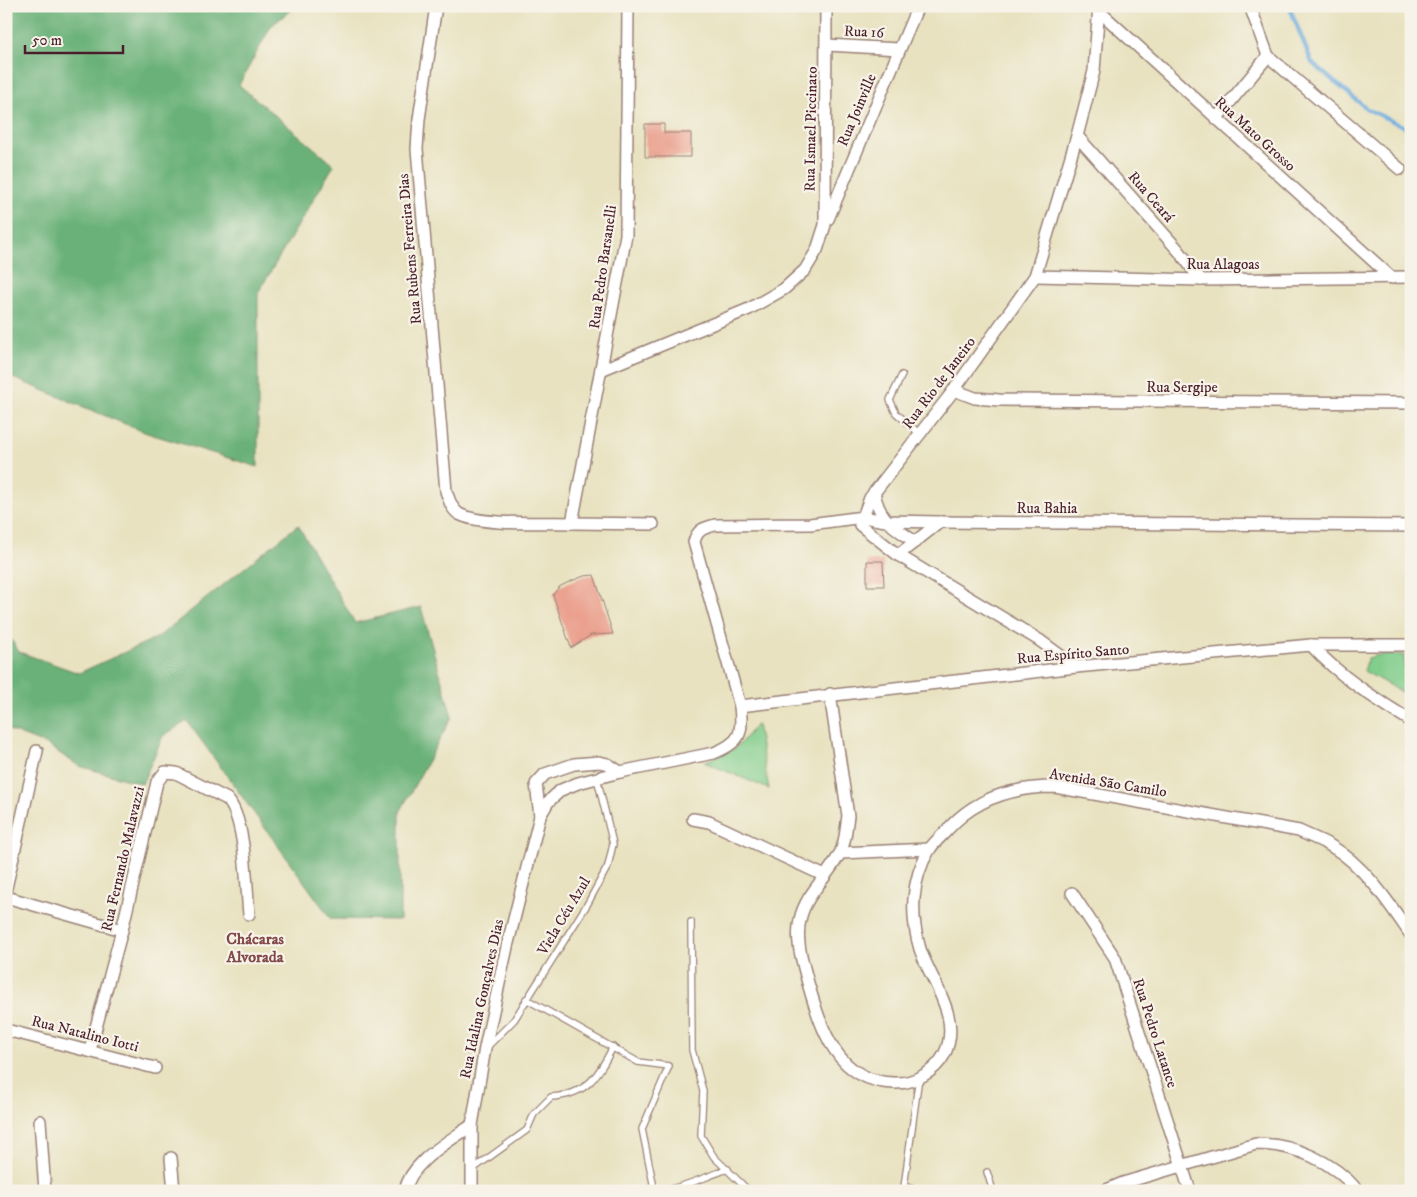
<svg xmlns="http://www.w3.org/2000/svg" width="1417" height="1197" font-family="'IM FELL DW Pica',serif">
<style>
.green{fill:#82ce8c;stroke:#66765c}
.forest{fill:#69b178;stroke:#5a6852}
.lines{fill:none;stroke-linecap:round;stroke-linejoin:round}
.stream{stroke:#6aabde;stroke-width:4}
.building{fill:#e99683}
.lane-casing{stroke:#998076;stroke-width:8}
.street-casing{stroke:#998076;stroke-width:14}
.lane{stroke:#fff;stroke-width:5.5}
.street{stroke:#fff;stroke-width:11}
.labels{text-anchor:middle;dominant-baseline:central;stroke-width:4.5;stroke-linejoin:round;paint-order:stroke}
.street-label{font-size:15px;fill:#4a1f2b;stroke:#f7f3e8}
.neighbourhood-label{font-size:16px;font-weight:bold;fill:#82494a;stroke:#f7f3e8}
</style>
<rect width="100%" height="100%" fill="#f7f3e8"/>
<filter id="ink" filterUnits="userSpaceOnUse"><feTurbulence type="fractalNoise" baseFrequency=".02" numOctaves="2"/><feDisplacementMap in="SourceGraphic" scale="10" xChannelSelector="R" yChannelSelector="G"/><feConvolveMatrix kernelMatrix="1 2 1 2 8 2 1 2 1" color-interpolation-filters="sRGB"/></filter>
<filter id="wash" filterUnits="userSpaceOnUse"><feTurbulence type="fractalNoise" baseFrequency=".0096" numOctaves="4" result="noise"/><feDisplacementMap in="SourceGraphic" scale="20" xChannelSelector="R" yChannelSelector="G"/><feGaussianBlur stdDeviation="1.12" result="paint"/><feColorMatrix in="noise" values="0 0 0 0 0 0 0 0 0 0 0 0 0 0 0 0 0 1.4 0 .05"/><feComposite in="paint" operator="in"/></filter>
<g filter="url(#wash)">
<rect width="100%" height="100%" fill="#e8e2c0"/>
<g class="green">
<path d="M1378,655H1404L1405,694L1364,671L1368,658Z"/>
<path d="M757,724L769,789L704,762L736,748Z"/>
</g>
<g class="forest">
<path d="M6,6H296L271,26L239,85L334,165L258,293V467L147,433L6,375Z"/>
<path d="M298,525L355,623L421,607L452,717L400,812V920L331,919L187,721L163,736L142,784L79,766L47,745L6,729V631L19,652L79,673L158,637Z"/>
</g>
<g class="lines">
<path class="stream" d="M1289,6L1312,63L1367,109L1411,130"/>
</g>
<g id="blocks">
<g class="building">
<path d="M645,124H664V133H691V157H645Z"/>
<path d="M867,561H883L884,586H867Z"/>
<path d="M594,575L613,634L591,635L571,648L553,595L559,587L569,582L584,576Z"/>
</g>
</g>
</g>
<g filter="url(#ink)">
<use href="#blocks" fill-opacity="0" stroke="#998076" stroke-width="1"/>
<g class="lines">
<g class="lane-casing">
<g id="lane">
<path d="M902,375L890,400L896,413L920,434"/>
<path d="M691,922L692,1050L703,1091L701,1136L714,1157L749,1191"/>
<path d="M526,999L638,1062L669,1066L642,1129L653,1183L652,1191"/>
<path d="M488,1046L514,1020L588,903L608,866L613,844L597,778"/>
<path d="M919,1077L904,1187L923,1191"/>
<path d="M473,1169L527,1130L534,1114L551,1097C587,1095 597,1077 613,1047"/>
<path d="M987,1172L993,1191"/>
<path d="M661,1191C686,1187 704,1177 728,1169"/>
</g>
</g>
<g class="street-casing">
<g id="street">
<path d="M436,6L419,119L417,149L446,491C449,499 451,509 459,514C481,526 546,522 572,523L626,235L628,6"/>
<path d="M1250,6L1268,56L1400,169"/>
<path d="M1099,11L1392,278"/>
<path d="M827,45L899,49"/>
<path d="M1216,119L1268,56"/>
<path d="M1077,136L1179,251L1201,280"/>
<path d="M828,219L918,6"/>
<path d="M1035,276L1201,280L1411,277"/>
<path d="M601,370L749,309L784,289L805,270L817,250L825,225L826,6"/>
<path d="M954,390L975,398L999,400L1411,403"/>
<path d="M874,492C879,520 893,526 915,542"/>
<path d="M572,523L653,524"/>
<path d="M898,555L940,522"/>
<path d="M1311,645C1340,677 1374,698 1411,721"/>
<path d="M1076,667L1039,640L898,555L860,525L870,498L954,390L1035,276L1077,136L1094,71L1099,6"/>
<path d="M830,694L848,816C846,827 846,842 840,853C829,876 805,894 800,920C795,941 803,963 808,983C821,1028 837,1082 894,1083C913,1084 935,1072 944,1055C963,1018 931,982 920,949C910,916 911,880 929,850C934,842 943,835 949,828C977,797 1015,787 1055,787L1299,831C1309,836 1321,840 1331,846C1365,866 1389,903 1411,935"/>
<path d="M740,706L1076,667L1311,645H1411"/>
<path d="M540,816L536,784L545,774L574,764L599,762L608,764L620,772"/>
<path d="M693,819L709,822L825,876"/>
<path d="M841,853L930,849"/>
<path d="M6,888L37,751"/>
<path d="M1072,893L1115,958L1190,1191"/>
<path d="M6,897L122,930"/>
<path d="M6,1030L155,1068"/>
<path d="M90,1050L122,930L157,782L165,772L176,773L227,799C246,819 246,885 249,914"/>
<path d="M40,1121L45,1191"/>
<path d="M171,1158L174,1191"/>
<path d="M405,1191C411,1161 449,1142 472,1125"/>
<path d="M472,1191V1125L485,1048L507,947L540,816L548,802L561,790L578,783L620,772L714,753C741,742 743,734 740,706L694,542C697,530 703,528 715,525L810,524L863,517L886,521L940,522L1411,526"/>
<path d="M1104,1191L1123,1183L1256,1144C1294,1144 1333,1161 1358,1191"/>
</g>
</g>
<use href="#lane" class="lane"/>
<use href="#street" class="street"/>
</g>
</g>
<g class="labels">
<g class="street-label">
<text transform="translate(864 32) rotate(3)">Rua 16</text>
<text transform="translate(857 110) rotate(-67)">Rua Joinville</text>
<text transform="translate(811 129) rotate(-89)">Rua Ismael Piccinato</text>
<text transform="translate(1255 134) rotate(42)">Rua Mato Grosso</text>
<text transform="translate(1151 197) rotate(49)">Rua Ceará</text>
<text transform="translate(410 249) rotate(-95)">Rua Rubens Ferreira Dias</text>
<text x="1223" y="264">Rua Alagoas</text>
<text transform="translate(603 267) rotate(-82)">Rua Pedro Barsanelli</text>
<text transform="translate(939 383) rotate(-53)">Rua Rio de Janeiro</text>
<text x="1182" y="387">Rua Sergipe</text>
<text x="1047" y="508">Rua Bahia</text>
<text transform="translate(1073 654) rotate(-5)">Rua Espírito Santo</text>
<text transform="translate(1108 783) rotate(9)">Avenida São Camilo</text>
<text transform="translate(123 859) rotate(-77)">Rua Fernando Malavazzi</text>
<text transform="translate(564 916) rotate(-59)">Viela Céu Azul</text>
<text transform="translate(482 999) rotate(-78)">Rua Idalina Gonçalves Dias</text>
<text transform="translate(1155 1033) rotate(72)">Rua Pedro Latance</text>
<text transform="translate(85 1034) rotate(14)">Rua Natalino Iotti</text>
</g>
<g class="neighbourhood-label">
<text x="255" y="939">Chácaras<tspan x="255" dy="18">Alvorada</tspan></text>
</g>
</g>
<rect width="1417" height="1197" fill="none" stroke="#f7f3e8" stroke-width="25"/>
<path d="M25 45v8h98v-8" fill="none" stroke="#4a1f2b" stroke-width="2.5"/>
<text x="32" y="45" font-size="15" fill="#4a1f2b" stroke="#f7f3e8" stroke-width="4" paint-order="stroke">50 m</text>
</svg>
